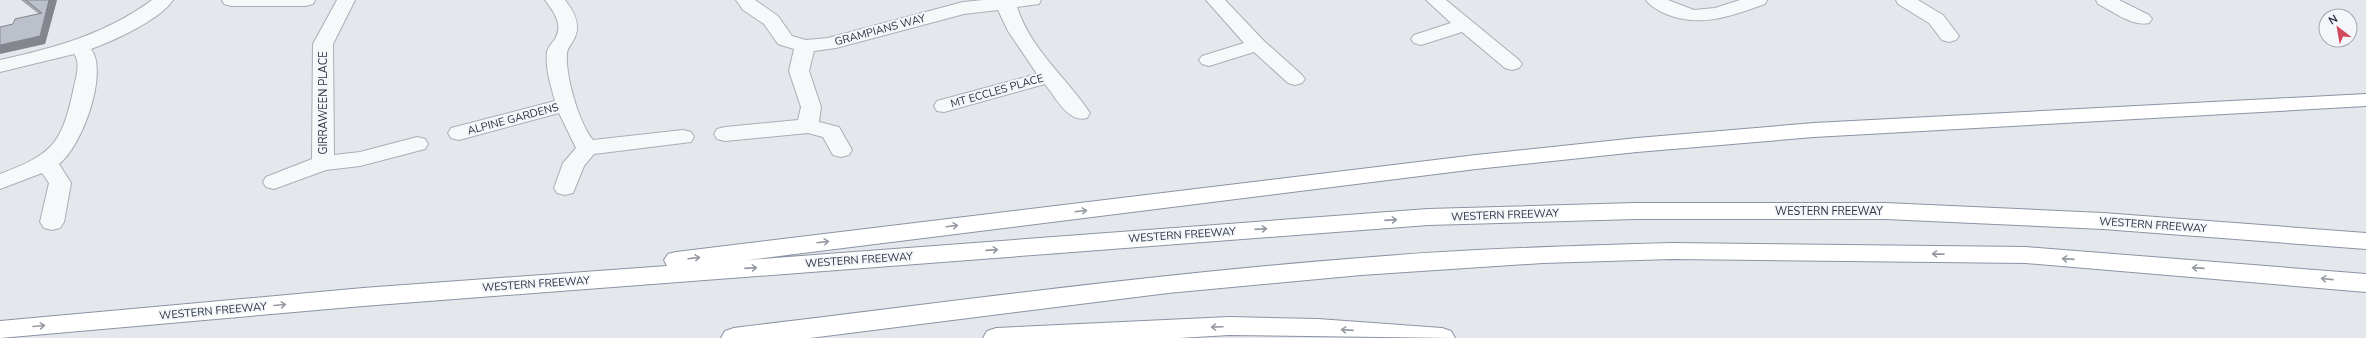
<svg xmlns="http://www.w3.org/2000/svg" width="2366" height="338" font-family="'Nunito Sans',sans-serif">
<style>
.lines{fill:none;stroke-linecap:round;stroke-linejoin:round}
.minor-casing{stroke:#a9aeb7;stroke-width:2}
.highway-casing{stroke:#8b94a3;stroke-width:2}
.minor{fill:#f7f8fa;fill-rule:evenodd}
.highway{fill:#fff;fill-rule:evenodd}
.wall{fill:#a1a5ae}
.shaded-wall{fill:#83868d}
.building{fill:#bbc0ca;stroke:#83868d}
.oneway{stroke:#959aa2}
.labels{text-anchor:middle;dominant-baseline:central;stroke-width:4;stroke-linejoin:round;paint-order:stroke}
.street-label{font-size:11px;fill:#2b3445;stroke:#f4f6f9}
</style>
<rect width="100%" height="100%" fill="#e4e7ec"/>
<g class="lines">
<g class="minor-casing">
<g id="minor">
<path d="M152,0H173C160,20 113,41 91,49C109,72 82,147 59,164L71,183L64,222L60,228L52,230L44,228L40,222L49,183L42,173L0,189V174C54,154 62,143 74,87C76,77 81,63 74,54L0,72V60C55,48 106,34 152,0Z"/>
<path d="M222,0H315L313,4L306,6H231L224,4Z"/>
<path d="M337,0H355L333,44L334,155L360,152L417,137L425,139L428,144L425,149L360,166L326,170L274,189L266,187L263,182L266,177L312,159L313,44Z"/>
<path d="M545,0H565C573,10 581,23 575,37C573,43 568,46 567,53C565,76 579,123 593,140L683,130L691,132L694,137L691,142L594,154L584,166L573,193L565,195L557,193L554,188L563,163L576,148L559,113L459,140L451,138L448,133L451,128L555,101C551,86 545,68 547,52C548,47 552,43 555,39C564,24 553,11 545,0Z"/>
<path d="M736,0H755L778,16L792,36L806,40L828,38L963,2L983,0H1041L1039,4L1017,7C1031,50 1066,77 1090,113L1087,118C1068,123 1056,98 1045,84L944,112L937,111L934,106L937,101L1037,74L1008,31L998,10L964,14L836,48L814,51L809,71L821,107L819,122L839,127L852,150L849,155L841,157L833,155L823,137L808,133L725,141L717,139L714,134L717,129L725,127L798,120L801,107L789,71L794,49L778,44L764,24L743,10Z"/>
<path d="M1206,0H1225L1264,41L1302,75L1305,79L1302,83L1295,85L1288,83L1254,52L1209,66L1202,64L1199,60L1202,56L1244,43Z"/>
<path d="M1426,0H1446L1519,60L1522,64L1519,68L1512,70L1505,68L1462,32L1421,45L1414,43L1411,39L1414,35L1451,23Z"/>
<path d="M1646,0H1668L1694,10L1715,8L1740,0H1767L1765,4C1731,16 1701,28 1666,14C1659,11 1650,6 1646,0Z"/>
<path d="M1896,0H1918L1943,15L1959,36L1956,40L1949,42L1942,40L1929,23L1898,4Z"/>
<path d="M2096,0H2119L2149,15L2152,19L2149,23C2132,27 2113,11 2098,4Z"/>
</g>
</g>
<g class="highway-casing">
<g id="highway">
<path d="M2366,94V106L1814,137L1637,152L1476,169L747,260L1428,209L1635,203H1885L2103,213L2366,233V249L2103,229L1885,219H1635L1428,225L363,306L0,338V321L363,288L667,266L664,260L668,254L676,252L1476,155L1637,138L1814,123Z"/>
<path d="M1672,243L2026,247L2366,274V292L2026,263L1672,259L1543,263L1361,275L1168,293L810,338H721L725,331L734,328C942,303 1151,274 1360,258C1464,249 1568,246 1672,243Z"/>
<path d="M1229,317L1318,319L1442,328L1451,331L1455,338L1229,335L1179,338H983L987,331L996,328Z"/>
</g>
</g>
<use href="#minor" class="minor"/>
<use href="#highway" class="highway"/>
</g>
<path class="wall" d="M21,0H57L45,44L13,24L39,14Z"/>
<path class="shaded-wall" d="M49,0H57L45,44L0,54V45L40,36Z"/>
<path class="building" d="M26,0H49L40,36L0,45V27L13,24L15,19L42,13Z"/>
<defs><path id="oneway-shaft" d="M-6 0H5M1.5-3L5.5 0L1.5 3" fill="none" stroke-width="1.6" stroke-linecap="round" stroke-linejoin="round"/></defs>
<g class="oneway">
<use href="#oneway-shaft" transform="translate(1081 211) rotate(-7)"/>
<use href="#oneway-shaft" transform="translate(1391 220) rotate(-4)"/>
<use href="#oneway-shaft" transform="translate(952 226) rotate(-7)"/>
<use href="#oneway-shaft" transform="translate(1261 229) rotate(-4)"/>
<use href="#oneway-shaft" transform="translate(823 242) rotate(-7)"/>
<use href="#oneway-shaft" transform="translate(992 250) rotate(-4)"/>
<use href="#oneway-shaft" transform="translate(1938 254) rotate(-179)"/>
<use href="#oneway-shaft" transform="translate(694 258) rotate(-7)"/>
<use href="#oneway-shaft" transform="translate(2068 259) rotate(-176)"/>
<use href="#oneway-shaft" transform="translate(751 268) rotate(-4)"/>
<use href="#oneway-shaft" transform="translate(2198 268) rotate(-176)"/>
<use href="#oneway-shaft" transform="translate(2327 279) rotate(-174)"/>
<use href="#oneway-shaft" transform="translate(280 305) rotate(-5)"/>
<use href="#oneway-shaft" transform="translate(39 326) rotate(-5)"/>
<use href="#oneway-shaft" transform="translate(1217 327) rotate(178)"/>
<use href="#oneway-shaft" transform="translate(1347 330) rotate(-176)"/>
</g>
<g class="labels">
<g class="street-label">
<text transform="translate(880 30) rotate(-15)">GRAMPIANS WAY</text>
<text transform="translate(997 91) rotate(-16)">MT ECCLES PLACE</text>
<text transform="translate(323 103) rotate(-90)">GIRRAWEEN PLACE</text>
<text transform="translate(513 119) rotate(-15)">ALPINE GARDENS</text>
<text x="1829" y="211">WESTERN FREEWAY</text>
<text transform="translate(1505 215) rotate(-2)">WESTERN FREEWAY</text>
<text transform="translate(2153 225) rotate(4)">WESTERN FREEWAY</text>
<text transform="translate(1182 235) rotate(-4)">WESTERN FREEWAY</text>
<text transform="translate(859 260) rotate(-4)">WESTERN FREEWAY</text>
<text transform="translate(536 284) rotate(-4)">WESTERN FREEWAY</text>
<text transform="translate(213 311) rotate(-5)">WESTERN FREEWAY</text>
</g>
</g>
<g transform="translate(2338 28) rotate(329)"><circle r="19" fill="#f4f6f9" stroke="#a4a8b1"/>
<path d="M0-3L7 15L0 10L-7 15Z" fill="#d1495b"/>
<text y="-6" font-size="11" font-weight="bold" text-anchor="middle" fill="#2b3445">N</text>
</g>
</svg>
